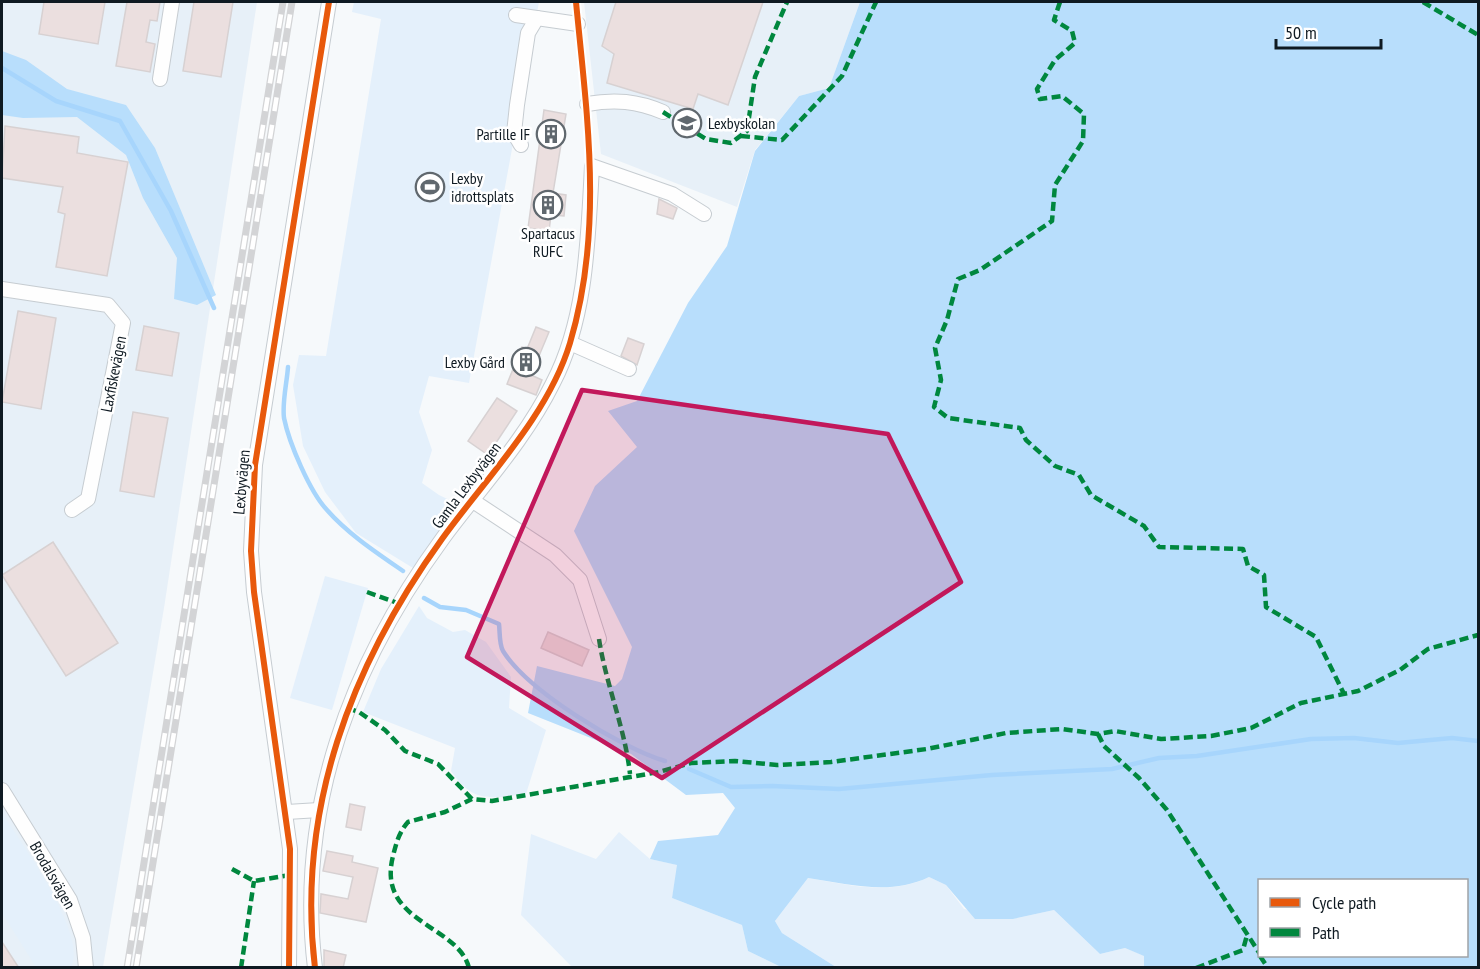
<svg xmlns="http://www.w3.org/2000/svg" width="1480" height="969" font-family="'PT Sans Narrow',sans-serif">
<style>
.built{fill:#e7f0f8}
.green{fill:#e4f0fb}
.forest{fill:#b8defc;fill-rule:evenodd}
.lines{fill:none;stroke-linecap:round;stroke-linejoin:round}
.stream{stroke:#a7d5fc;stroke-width:4.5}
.building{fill:#ebdfdf;stroke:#d7d1d2;stroke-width:1.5}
.minor-casing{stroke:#c6ccd1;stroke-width:16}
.minor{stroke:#fefefe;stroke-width:14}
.rail-casing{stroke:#d3d4d6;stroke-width:7}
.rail{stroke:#fff;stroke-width:4.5;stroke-dasharray:14;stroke-linecap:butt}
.quiet{stroke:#00873e;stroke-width:4.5;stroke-dasharray:9 4.5;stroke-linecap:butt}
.cycleway-casing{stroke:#fff;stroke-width:10}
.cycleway{stroke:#e8590c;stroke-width:6}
.marked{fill:#c2185b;fill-opacity:0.2;stroke:#c2185b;stroke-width:4.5;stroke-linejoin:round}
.labels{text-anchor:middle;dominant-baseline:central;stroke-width:5;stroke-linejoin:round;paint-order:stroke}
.poi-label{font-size:16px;fill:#0f1a22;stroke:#fff;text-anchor:start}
.street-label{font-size:16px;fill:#0f1a22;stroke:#fff}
</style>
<rect width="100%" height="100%" fill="#f6f9fb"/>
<g class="built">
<path d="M2,2H257L164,608L103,967L2,968Z"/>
<path d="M584,2H860L829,88L799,96L755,150L737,207L601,154Z"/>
</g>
<g class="green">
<path d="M354,2H539L469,383L429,376L419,412L432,450L422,483L439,495L462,506L413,568L356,533L325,492L303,446L293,385L299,355L326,356L381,19L352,12Z"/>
<path d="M325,576L368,588L332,710L290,698Z"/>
<path d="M419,606L427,618L453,632L465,630L486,642L511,677L509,708L546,730L526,794C489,798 474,804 451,771L455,748L363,712L381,669Z"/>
<path d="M2,813C20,841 89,936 71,967H36L2,913Z"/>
<path d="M619,832L650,859L678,865L672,898L742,925L748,951L781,967H572L521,915L531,834L596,859Z"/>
<path d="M929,877L946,885L964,909L1013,919L1054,910L1100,954L1125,948L1145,956L1144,967H836L782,933L775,921L808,878C849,885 891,896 929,877Z"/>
</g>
<g class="forest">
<path d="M860,2H1478V967H1144V956L1125,948L1100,954L1054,910L1013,919H975L946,885L929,877C890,896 849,884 808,878L775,921L782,933L836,967H781L748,951L742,925L672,898L677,865L650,859L658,841L718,835L735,808L723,793L686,795L631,754L528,713L537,666L615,686L622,679L632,647L574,531L595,486L637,447L608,411L637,401L688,303L727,246L755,151L799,96L829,88ZM1260,880H1466V956H1260Z"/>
<path d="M2,51L26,60L67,89L126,105L155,148L216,295L197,305L174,299L177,258L143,198L126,155L77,117L23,118L2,115Z"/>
</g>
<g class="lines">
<g class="stream">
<path d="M2,68L56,101L120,121L171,211L214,308"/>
<path d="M288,367C287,382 282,402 284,418C289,443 310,492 327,510C348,534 377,553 403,571"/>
<path d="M424,598L440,607L466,610L499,624C500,632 499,644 503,651C528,691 621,748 665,761"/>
<path d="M689,769L731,787L772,786L839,789L992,775L1112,769L1159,758L1197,756L1311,739L1354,738L1398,743L1452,738L1478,741"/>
</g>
</g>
<g class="building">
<path d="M44,2H105L98,44L39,34Z"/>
<path d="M127,2H160L157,21L150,20L146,42L155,44L150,72L116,66Z"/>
<path d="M194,2H233L221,77L183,71Z"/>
<path d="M616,2H763L728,105L698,94L693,109L607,83L614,54L602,46Z"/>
<path d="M544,110L566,114L553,193L566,195L564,216L551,215L549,231L528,228Z"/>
<path d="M5,126L79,137L77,153L128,162L107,276L56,267L65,214L58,212L63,187L2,178Z"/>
<path d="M659,199L677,208L673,219L657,214Z"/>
<path d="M18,311L56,318L41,409L2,402Z"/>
<path d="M144,326L179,333L172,376L136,370Z"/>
<path d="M536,327L549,332L531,375L542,380L536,395L507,384L522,347L527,349Z"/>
<path d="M628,338L644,344L637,365L621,356Z"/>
<path d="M497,398L517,411L488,455L468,441Z"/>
<path d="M133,412L168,418L154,497L120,491Z"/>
<path d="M53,542L118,643L66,676L2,575Z"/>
<path d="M548,632L589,650L582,666L541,648Z"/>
<path d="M350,804L365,807L361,830L346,827Z"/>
<path d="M327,851L353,856L352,862L378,868L366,922L320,913L321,894L348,899L353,877L323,871Z"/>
<path d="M2,942L19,968H2Z"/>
<path d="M324,950L346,955L343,968H324Z"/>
</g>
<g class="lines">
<g class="minor-casing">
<g id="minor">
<path d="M516,15L578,24"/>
<path d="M160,79L172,2"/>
<path d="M587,104C615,99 637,101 663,112"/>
<path d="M521,145L514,133L517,105L528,33L537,18"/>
<path d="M2,289L108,305L123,323L88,499L72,510"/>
<path d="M570,343L629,369"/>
<path d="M473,501L555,555L580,580L599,639"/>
<path d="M2,790L70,900L83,938L86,968"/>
<path d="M287,812L319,810"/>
<path d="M289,968L290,849L254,592L251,551L255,465L329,2"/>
<path d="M315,968C296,810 350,665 443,538C480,488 525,440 553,383C587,318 588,237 592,166L672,194L704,214"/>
</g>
</g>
<use href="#minor" class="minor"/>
<g class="rail-casing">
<g id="rail">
<path d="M127,968L283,2"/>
<path d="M136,968L292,2"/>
</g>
</g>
<use href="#rail" class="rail"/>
<g class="quiet">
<path d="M1060,2L1054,20L1072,31L1075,43L1055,60L1037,89L1040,99L1062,96L1084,114L1083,141L1055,185L1052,221L980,270L958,279L947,320L935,348L941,380L934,407L948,418L1020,428L1026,440L1055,466L1079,475L1091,495L1144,526L1159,547L1243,549L1248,566L1264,575L1266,607L1316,637L1344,694"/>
<path d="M1423,2L1478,35"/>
<path d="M663,112L706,139L731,143L747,131L755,77L787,2"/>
<path d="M741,136L782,140L842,76L876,2"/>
<path d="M367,592L400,604"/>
<path d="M599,639C606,685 625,728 630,774"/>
<path d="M347,708L359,712L385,730L405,751L438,764L472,799L492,801L659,772L691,763L735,761L777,765L831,762L927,749L1006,733L1062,729L1098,734L1115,731L1161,739L1211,736L1251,728L1301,703L1358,691L1400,670L1428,649L1478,635"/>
<path d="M1098,734L1104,746L1139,778L1167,810L1260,954"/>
<path d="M232,869L254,881L290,875"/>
<path d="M1260,956L1268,968"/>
<path d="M241,968L254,881"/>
<path d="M469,968C458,924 376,923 393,856C396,844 399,832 408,822L445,812L472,799"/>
<path d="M1196,968L1243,950L1247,935"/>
</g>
<g class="cycleway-casing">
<g id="cycleway">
<path d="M289,968L290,849L254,592L251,551L255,465L329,2"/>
<path d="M315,968C296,810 351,665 442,539C486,478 548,416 570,343C604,229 587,116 576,2"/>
</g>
</g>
<use href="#cycleway" class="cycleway"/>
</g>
<path class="marked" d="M582,390L888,434L961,582L662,778L467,657Z"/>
<defs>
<g id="school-ring" transform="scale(1.5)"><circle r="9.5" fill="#fff" stroke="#60686e" stroke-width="1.5"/><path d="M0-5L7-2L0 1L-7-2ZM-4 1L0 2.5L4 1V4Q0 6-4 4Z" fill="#60686e"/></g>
<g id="building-ring" transform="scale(1.5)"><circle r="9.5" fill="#fff" stroke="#60686e" stroke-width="1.5"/><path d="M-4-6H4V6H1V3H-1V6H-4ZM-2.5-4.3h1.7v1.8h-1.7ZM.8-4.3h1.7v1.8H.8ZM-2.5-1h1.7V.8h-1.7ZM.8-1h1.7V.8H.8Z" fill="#60686e"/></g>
<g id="stadium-ring" transform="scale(1.5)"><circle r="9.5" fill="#fff" stroke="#60686e" stroke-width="1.5"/><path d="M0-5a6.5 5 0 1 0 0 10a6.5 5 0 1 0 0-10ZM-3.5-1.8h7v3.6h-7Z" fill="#60686e"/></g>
</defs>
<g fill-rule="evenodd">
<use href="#school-ring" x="687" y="123"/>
<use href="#building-ring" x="551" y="134"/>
<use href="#stadium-ring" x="430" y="187"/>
<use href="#building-ring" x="548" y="205"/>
<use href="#building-ring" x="526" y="362"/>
</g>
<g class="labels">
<g class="poi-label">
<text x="708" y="123">Lexbyskolan</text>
<text x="530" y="134" text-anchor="end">Partille IF</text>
<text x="451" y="178">Lexby<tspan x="451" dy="18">idrottsplats</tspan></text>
<text x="548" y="233" text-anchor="middle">Spartacus<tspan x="548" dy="18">RUFC</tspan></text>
<text x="505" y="362" text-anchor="end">Lexby Gård</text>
</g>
<g class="street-label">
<text transform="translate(113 374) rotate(-79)">Laxfiskevägen</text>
<text transform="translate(241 482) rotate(-85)">Lexbyvägen</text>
<text transform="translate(466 485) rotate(-53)">Gamla Lexbyvägen</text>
<text transform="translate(53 875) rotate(60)">Brodalsvägen</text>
</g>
</g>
<rect width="1480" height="969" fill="none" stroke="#0f1a22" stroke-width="6"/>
<rect x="1258" y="879" width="210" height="78" fill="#ffffff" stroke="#9fa3a7" stroke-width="1.5"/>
<rect x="1270" y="898" width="30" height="9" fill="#e8590c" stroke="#9fa3a7" stroke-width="1.5"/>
<text x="1312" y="909" font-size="18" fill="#0f1a22">Cycle path</text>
<rect x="1270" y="928" width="30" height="9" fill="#00873e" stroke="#9fa3a7" stroke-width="1.5"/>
<text x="1312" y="939" font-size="18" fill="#0f1a22">Path</text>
<path d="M1276 39v9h105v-9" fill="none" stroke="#0f1a22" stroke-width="3"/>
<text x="1285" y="39" font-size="18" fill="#0f1a22" stroke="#ffffff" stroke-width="4.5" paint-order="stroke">50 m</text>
</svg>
